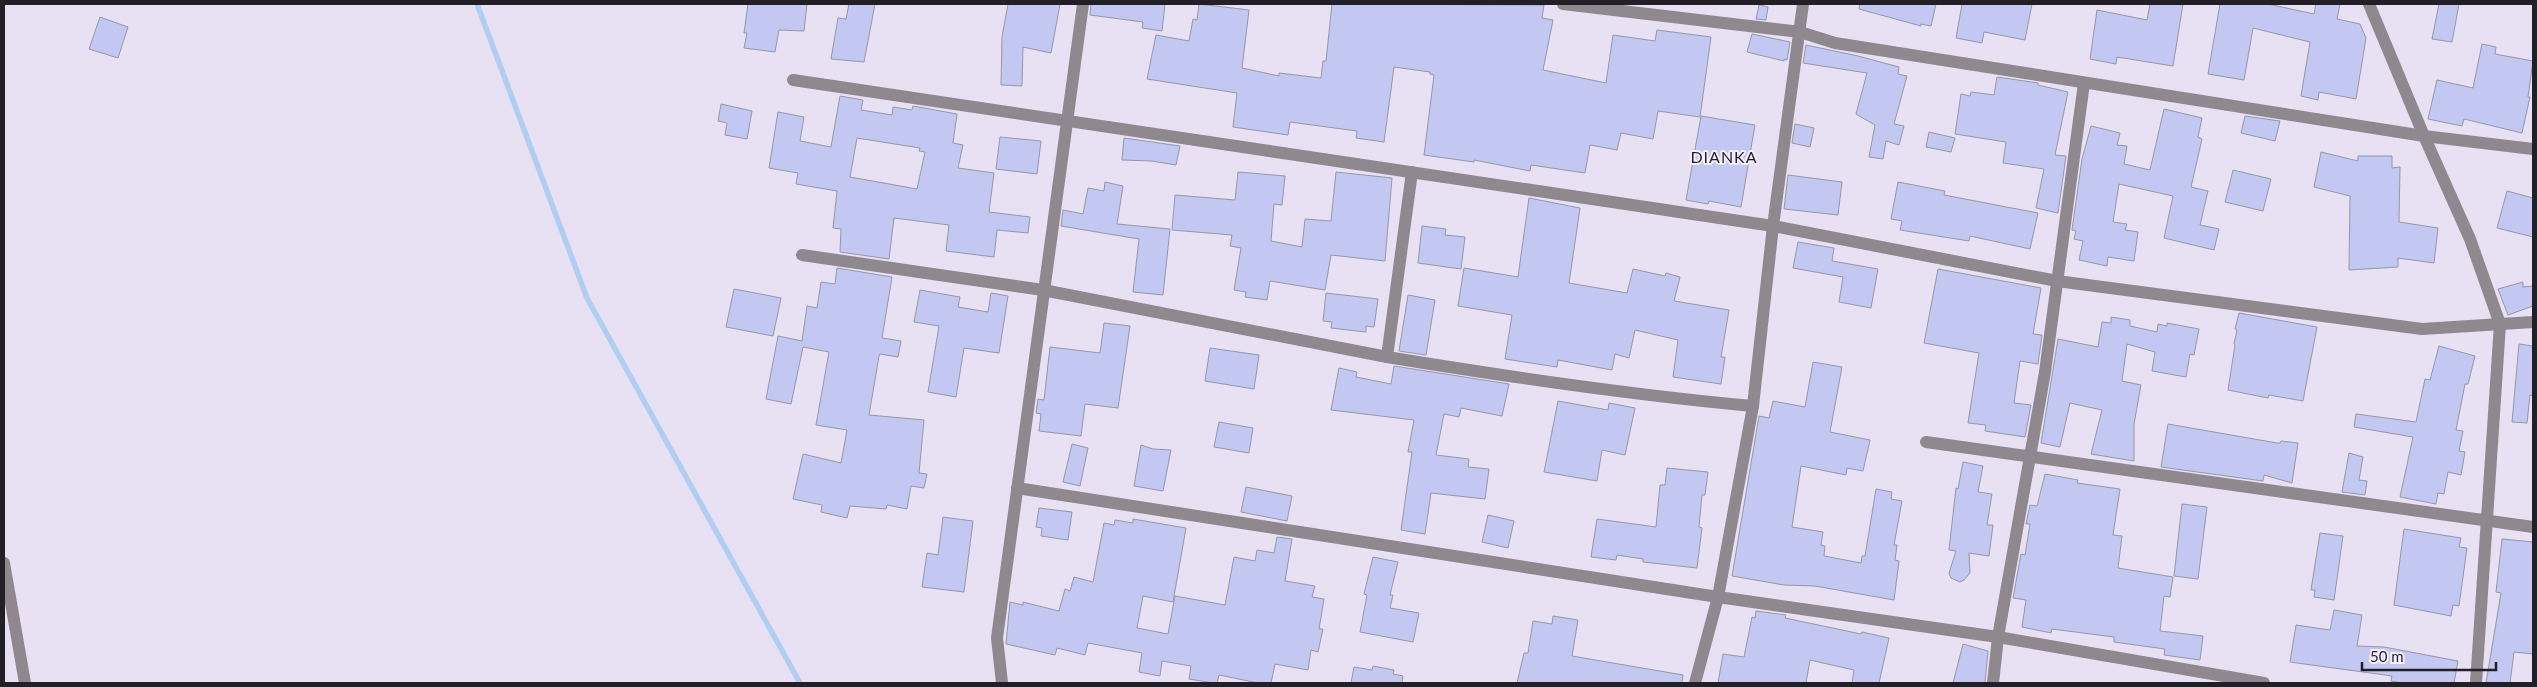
<svg xmlns="http://www.w3.org/2000/svg" width="2537" height="687" font-family="Lato,sans-serif">
<style>
.lines{fill:none;stroke-linecap:round;stroke-linejoin:round}
.stream{stroke:#b0cef2;stroke-width:5.5}
.building{fill:#c3c8f3;stroke:#9597a9;fill-rule:evenodd}
.minor{stroke:#8f888e;stroke-width:12}
.labels{text-anchor:middle;dominant-baseline:central;stroke-width:4;stroke-linejoin:round;paint-order:stroke}
.quarter-label{font-size:16px;letter-spacing:1px;fill:#221f26;stroke:#f5eefd}
</style>
<rect width="100%" height="100%" fill="#e8e0f3"/>
<g class="lines">
<path class="stream" d="M477,4L587,298L800,683"/>
</g>
<g class="building">
<path d="M748,4H807L804,31L779,30L775,52L744,48L747,33H744Z"/>
<path d="M849,4H875L864,62L831,59L838,18L846,19Z"/>
<path d="M1008,4H1060L1051,53L1023,47L1022,86L1001,85L1002,37Z"/>
<path d="M1091,4H1165L1162,31L1142,28L1143,22L1090,15Z"/>
<path d="M1199,4L1249,10L1242,68L1279,76V73L1321,78L1323,61H1326L1332,4L1544,5L1542,18L1553,20L1543,70L1606,83L1613,35L1655,41L1657,30L1711,37L1700,117L1658,111L1653,139L1621,133L1617,150L1590,145L1585,173L1531,165L1530,171L1474,160V162L1424,155L1434,75L1430,74V72L1394,67L1384,142L1356,138L1357,131L1290,122L1288,135L1233,127L1237,93L1147,79L1156,35L1189,41L1193,19L1197,20Z"/>
<path d="M1860,4H1936L1931,26L1921,24V26L1859,9Z"/>
<path d="M1962,4H2032L2025,40L1984,32L1982,43L1956,38Z"/>
<path d="M2150,4H2183L2173,66L2117,57L2116,64L2090,59L2097,10L2147,20Z"/>
<path d="M2220,4H2268L2314,14L2316,4H2340L2337,19L2360,24L2366,38L2356,99L2319,92L2318,100L2301,96L2310,42L2253,28L2244,80L2208,74Z"/>
<path d="M2439,4H2459L2452,42L2432,39Z"/>
<path d="M1759,5L1768,7L1766,20L1756,19Z"/>
<path d="M100,17L128,27L118,58L89,49Z"/>
<path d="M1752,34L1790,42L1787,60L1784,59V61L1747,52Z"/>
<path d="M2482,44L2496,47L2495,54L2533,61L2528,97H2530L2522,133L2464,119L2462,126L2428,119L2437,80L2473,88Z"/>
<path d="M1806,45L1858,56L1899,67L1898,74L1907,76L1894,124L1904,126L1899,145L1886,141L1883,159L1869,157L1875,125L1856,114L1867,73L1803,63Z"/>
<path d="M1997,77L2038,83V85L2068,92L2055,155L2066,156L2058,213L2036,208L2044,169L2003,163L2006,142L1955,134L1961,94L1970,96L1971,92L1994,95Z"/>
<path d="M840,96L863,100L861,110L892,115L893,107L912,110L913,106L957,114L953,143L963,145L958,168L994,173L989,212L1030,217L1028,233L997,230L994,257L946,251L949,225L894,218L889,259L840,252L841,229L833,228L837,191L796,184L798,173L769,168L778,112L804,117L800,141L831,147ZM857,138L920,148L919,151L925,152L917,189L850,177Z"/>
<path d="M721,104L752,111L747,139L725,135L727,123L718,121Z"/>
<path d="M2164,109L2202,118L2198,137L2202,139L2191,187L2208,191L2200,225L2219,229L2214,250L2164,238L2173,196L2119,184L2113,222L2127,224L2125,230L2138,232L2134,261L2108,257L2107,266L2079,260L2083,241L2074,239L2076,231L2072,230L2082,159L2091,126L2120,133L2117,145L2127,146L2124,164L2150,170Z"/>
<path d="M1701,116L1755,125L1741,207L1709,201L1708,204L1686,200Z"/>
<path d="M2245,116L2280,121L2275,141L2241,133Z"/>
<path d="M1795,124L1814,128L1810,147L1792,143Z"/>
<path d="M1929,132L1955,138L1951,152L1926,147Z"/>
<path d="M1000,137L1041,141L1037,174L996,169Z"/>
<path d="M1124,138L1180,146L1176,165L1152,161L1122,160Z"/>
<path d="M2321,152L2358,161V156H2392V168L2400,167L2399,222L2438,228L2434,263L2398,258V267L2349,270L2350,196L2314,187Z"/>
<path d="M2233,170L2271,179L2263,211L2225,202Z"/>
<path d="M1238,172L1285,176L1282,205L1274,204L1271,241L1302,247L1305,219L1331,221L1336,172L1392,178L1385,261L1331,255L1325,290L1270,281L1267,300L1245,297L1246,292L1234,290L1241,248L1230,246L1232,235L1172,230L1175,195L1235,200Z"/>
<path d="M1788,175L1842,182L1838,215L1784,209Z"/>
<path d="M1105,182L1123,186L1117,224L1170,229L1163,295L1133,292L1139,239L1061,226L1063,210L1083,214L1088,188L1104,191Z"/>
<path d="M1898,182L1945,191L1944,195L2038,213L2030,249L1970,236L1969,241L1900,230L1902,221L1891,219Z"/>
<path d="M2507,191L2533,198V237L2497,228Z"/>
<path d="M1529,198L1580,208L1569,283L1627,293L1633,269L1665,276L1666,273L1680,277L1674,301L1729,310L1721,357H1725L1721,384L1673,377L1678,340L1635,330L1629,358L1615,354L1612,370L1558,360L1557,367L1505,359L1512,315L1458,306L1464,268L1518,277Z"/>
<path d="M1422,226L1446,229L1445,235L1465,237L1461,269L1418,263Z"/>
<path d="M1798,242L1834,248L1832,261L1878,269L1871,308L1839,302L1843,277L1793,268Z"/>
<path d="M837,268L892,277L882,338L901,341L898,357L880,354L879,356L869,415L924,420L919,473L927,474L924,488L911,486L907,509L887,505L886,509L850,506L847,518L821,512L822,505L793,499L803,454L841,463L847,430L816,425L829,352L803,347L791,404L766,399L778,336L802,341L807,306L817,308L821,282L835,284Z"/>
<path d="M1938,269L2041,288L2033,334L2042,335L2038,364L2020,361L2014,403L2031,405L2025,437L1985,431L1986,425L1968,423L1979,353L1924,343Z"/>
<path d="M2523,282V287L2533,286V306L2508,315L2498,289Z"/>
<path d="M734,289L781,298L773,336L726,327Z"/>
<path d="M920,290L960,297L958,307L988,312L991,293L1008,296L999,353L964,348L956,397L928,392L939,326L914,322Z"/>
<path d="M1326,293L1378,299L1374,327L1366,326V332L1331,328L1332,322L1323,321Z"/>
<path d="M1408,295L1435,300L1426,355L1399,351Z"/>
<path d="M2239,313L2317,327L2303,401L2269,395L2268,398L2228,390L2235,345L2234,344L2237,330L2235,329Z"/>
<path d="M2111,317L2130,320V326L2157,332L2158,324L2167,326V323L2199,329L2194,355L2190,354L2186,377L2152,371L2155,352L2127,344L2122,381L2141,385L2134,424V461L2091,454L2102,410L2070,403L2060,447L2041,443L2058,339L2098,347L2102,322L2111,323Z"/>
<path d="M1104,323L1130,326L1118,408L1085,404L1081,436L1039,431L1041,414L1036,413L1038,399L1044,400L1050,347L1100,353Z"/>
<path d="M2519,344L2533,346V396L2530,395L2527,423L2512,422Z"/>
<path d="M2439,346L2475,356L2468,384H2465L2456,430L2463,431L2459,451L2465,452L2461,475L2448,472L2444,494L2438,493L2436,504L2400,497L2413,437L2354,427L2356,414L2416,422L2425,379L2430,380Z"/>
<path d="M1210,348L1259,355L1254,389L1205,381Z"/>
<path d="M1813,362L1842,367L1830,432L1870,440L1863,471L1847,468L1846,475L1801,466L1792,527L1823,532L1821,545L1825,546L1824,556L1861,563L1862,556H1865L1876,489L1892,492L1891,499L1902,501L1894,545H1897L1895,560L1899,561L1894,600L1815,586L1784,585L1732,576L1759,416L1769,418L1773,401L1805,407Z"/>
<path d="M1394,366L1509,384L1502,416L1461,408L1459,417L1444,414L1436,455L1469,459L1468,467L1489,469L1485,499L1431,493L1425,534L1401,530L1412,452H1408L1414,420L1331,410L1339,368L1357,372L1356,377L1391,384Z"/>
<path d="M1558,401L1608,410L1609,403L1635,408L1625,455L1602,450L1597,481L1544,472Z"/>
<path d="M1219,422L1253,428L1249,453L1214,447Z"/>
<path d="M2168,424L2277,443H2280L2281,441L2298,443L2292,483L2264,475L2263,481L2161,467Z"/>
<path d="M1072,444L1088,448L1080,486L1063,482Z"/>
<path d="M1141,445L1153,449L1171,450L1163,491L1134,486Z"/>
<path d="M2349,453L2363,457L2359,480L2367,481L2365,495L2342,492Z"/>
<path d="M1963,462L1983,466L1978,492L1992,494L1987,525H1993L1989,556L1969,553L1970,573L1964,580L1960,582L1951,578L1949,573L1956,551L1949,550L1956,488L1958,489Z"/>
<path d="M1667,468L1708,472L1705,495H1702L1699,527L1702,528L1697,568L1643,562V559L1617,555L1616,560L1591,557L1597,519L1656,527L1660,485H1665Z"/>
<path d="M2045,474L2078,480L2077,483L2120,489L2113,535L2122,536L2118,568L2173,577L2170,597L2164,596L2160,631L2203,636L2200,660L2164,655L2165,649L2114,642V637L2052,629L2051,633L2022,627L2026,600L2013,598L2021,554L2025,555L2030,524H2026L2030,505L2037,506Z"/>
<path d="M1246,487L1292,496L1287,521L1241,512Z"/>
<path d="M2182,504L2207,507L2198,579L2174,576Z"/>
<path d="M1039,508L1072,512L1068,540L1041,536L1042,528L1036,527Z"/>
<path d="M1488,515L1514,521L1508,548L1482,542Z"/>
<path d="M943,517L973,521L964,592L922,587L927,553L938,555Z"/>
<path d="M1133,519L1186,528L1173,602L1143,596L1137,628L1168,634L1175,596L1225,605L1234,557L1255,561L1257,550L1274,553L1277,537L1292,539L1285,581L1315,586L1312,597L1324,599L1319,629H1323L1318,652L1311,650L1308,670L1275,664L1271,683H1258L1219,675L1217,683H1214L1189,679L1191,666L1162,661L1160,676L1139,672L1142,653L1088,643L1085,655L1057,648L1055,655L1006,644L1010,602L1023,605V602L1059,611L1065,589L1070,591L1074,577L1093,582L1104,523L1114,525L1115,520L1133,523Z"/>
<path d="M2404,529L2461,538L2459,547L2467,548L2459,606L2453,605L2451,616L2394,605Z"/>
<path d="M2320,533L2343,536L2334,600L2314,597L2315,590H2311Z"/>
<path d="M2502,539L2533,542V654L2514,652L2510,683H2486L2501,593L2496,592Z"/>
<path d="M1373,557L1398,562L1390,595H1393L1390,608L1419,613L1413,642L1360,632L1367,595L1364,594Z"/>
<path d="M2334,610L2362,615L2357,646L2384,647L2458,661L2454,683H2403L2391,681L2392,676L2290,662L2296,625L2330,630Z"/>
<path d="M1756,611L1786,615L1785,618L1861,634L1862,632L1889,638L1879,683H1852L1854,670L1810,660L1806,683H1718L1723,654L1744,657L1752,617L1755,618Z"/>
<path d="M1553,616L1578,620L1572,656L1683,675L1682,683H1517L1524,653H1528L1533,621L1552,624Z"/>
<path d="M1963,644L1988,651L1985,683H1953Z"/>
<path d="M1373,666L1394,670L1393,674L1403,676L1402,683H1351L1354,667L1372,670Z"/>
</g>
<g class="lines">
<g class="minor">
<path d="M1563,4L1800,32L1835,43L2424,136L2533,149"/>
<path d="M2369,4L2424,136L2470,239L2500,324L2476,683"/>
<path d="M793,80L1773,226L2057,281L2422,329L2533,322"/>
<path d="M802,255L1043,290L1387,357L1412,172"/>
<path d="M1387,357C1509,377 1630,395 1753,406"/>
<path d="M1926,442L2533,527"/>
<path d="M1017,488L1718,597L1998,637L2264,683"/>
<path d="M4,563L25,683"/>
<path d="M1002,683L997,638L1083,4"/>
<path d="M1695,683L1718,597L1753,406L1773,226L1803,4"/>
<path d="M1993,683L1998,637L2045,372L2084,83"/>
</g>
</g>
<g class="labels">
<g class="quarter-label">
<text x="1724" y="156">DIANKA</text>
</g>
</g>
<rect width="2537" height="687" fill="none" stroke="#221f26" stroke-width="10"/>
<path d="M2362 662v8h134v-8" fill="none" stroke="#221f26" stroke-width="2.5"/>
<text x="2370" y="662" font-size="15" fill="#221f26" stroke="#f5eefd" stroke-width="4" paint-order="stroke">50 m</text>
</svg>
